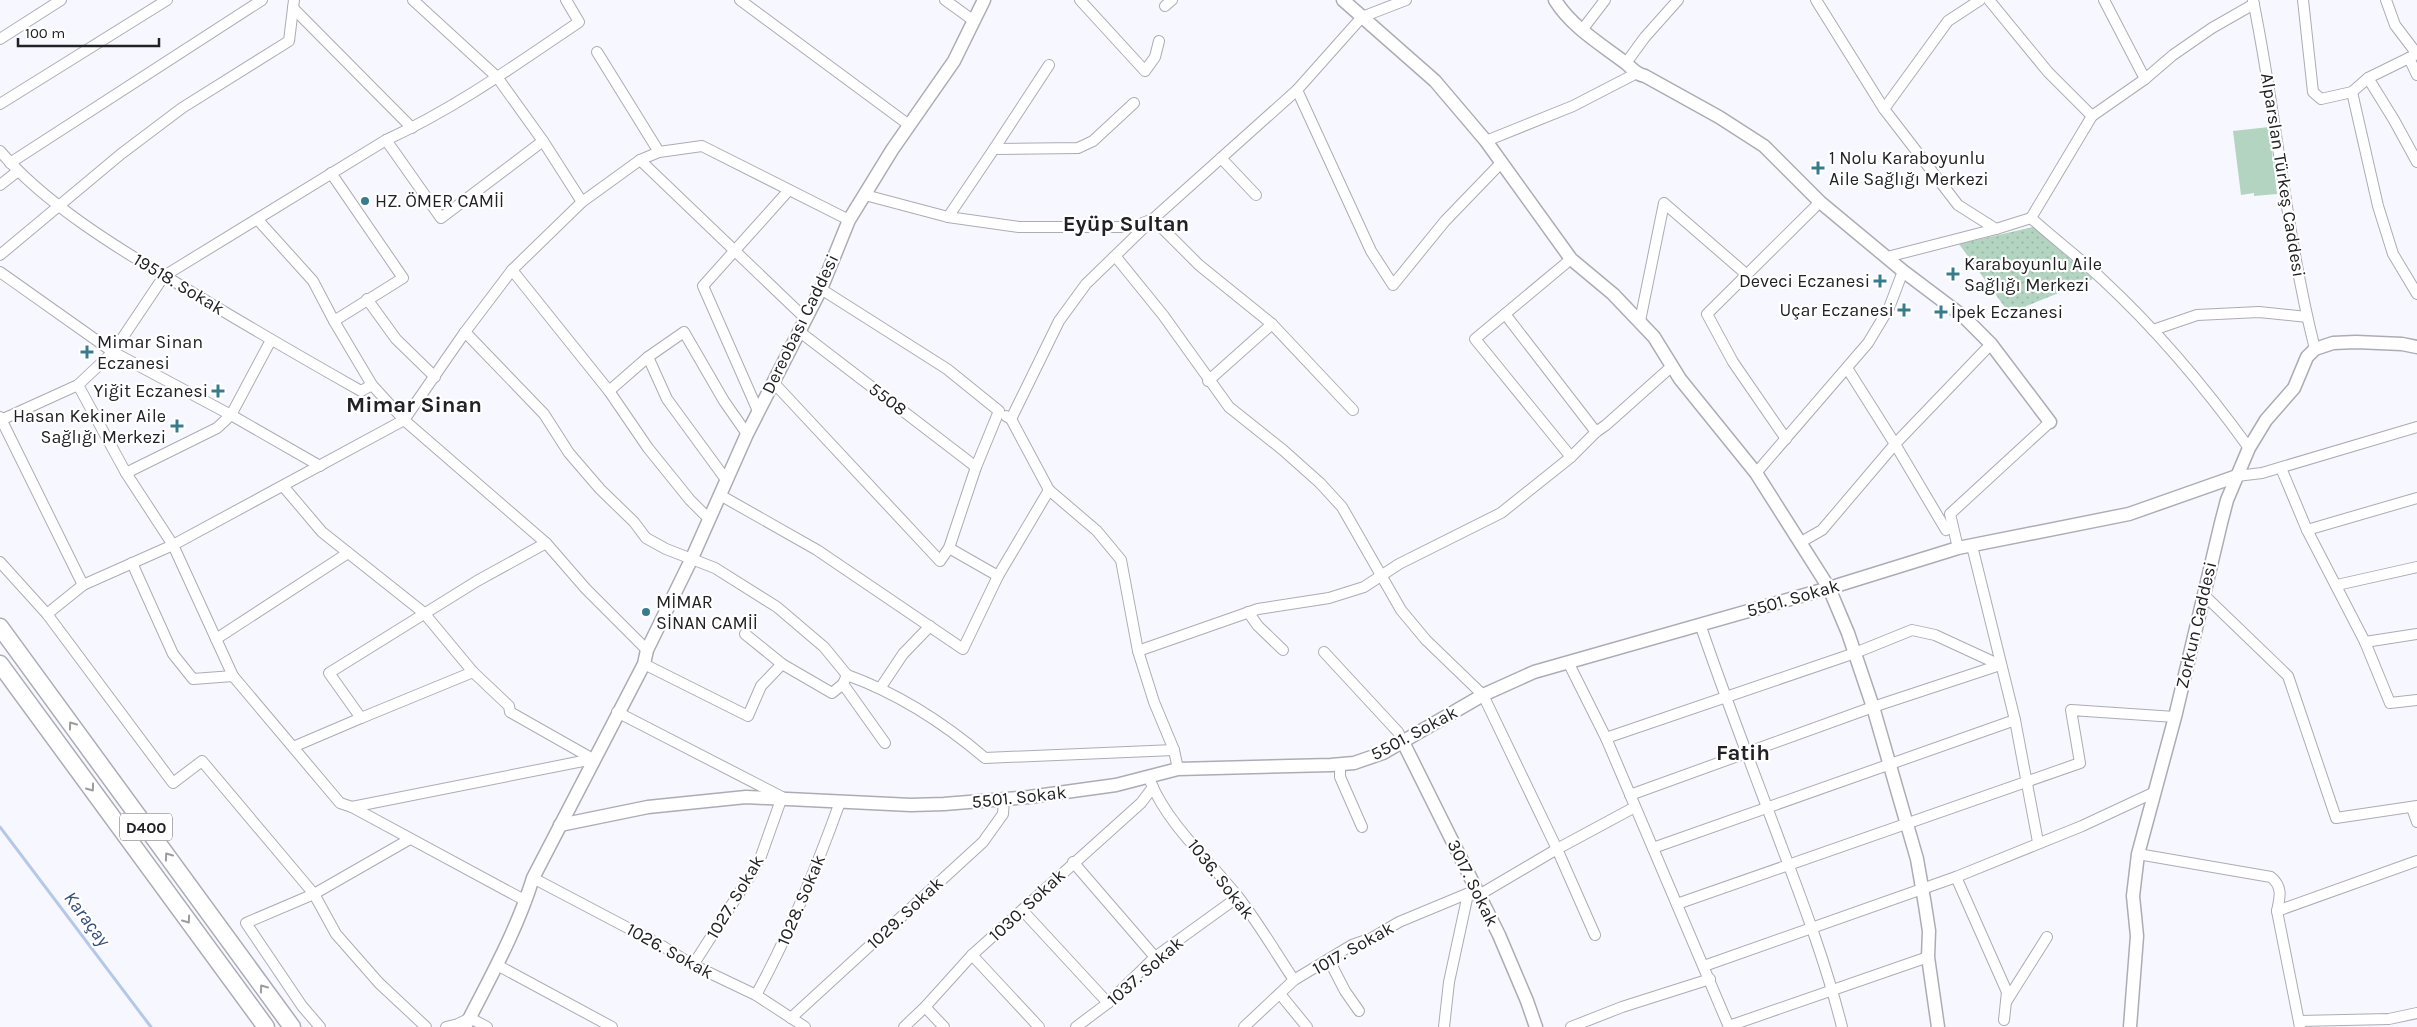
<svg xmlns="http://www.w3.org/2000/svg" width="2417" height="1027" font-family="Karla,sans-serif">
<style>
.grass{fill:url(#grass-dots)}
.garden{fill:#b2d4c0}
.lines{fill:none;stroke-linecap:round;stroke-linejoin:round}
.stream{stroke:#b5c8e8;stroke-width:3}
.minor-casing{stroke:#acacb5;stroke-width:12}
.tertiary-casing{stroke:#acacb5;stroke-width:15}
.trunk-casing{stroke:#acacb5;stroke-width:19}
.minor{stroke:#fff;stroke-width:10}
.tertiary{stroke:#fff;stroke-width:12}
.trunk{stroke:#fff;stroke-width:16}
.oneway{stroke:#9c9b9d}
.poi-dot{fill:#387c8b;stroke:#fff;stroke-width:2}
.labels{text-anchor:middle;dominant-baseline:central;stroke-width:4.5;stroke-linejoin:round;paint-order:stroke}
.shield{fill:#fff;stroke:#646466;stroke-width:1}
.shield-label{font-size:16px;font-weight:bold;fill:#222125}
.poi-label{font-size:18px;fill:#222125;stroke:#fff;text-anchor:start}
.street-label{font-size:18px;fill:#222125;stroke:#fff}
.water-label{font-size:19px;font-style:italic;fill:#344d79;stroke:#fff}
.district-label{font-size:22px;font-weight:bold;fill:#222125;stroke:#fff}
</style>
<defs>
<pattern id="grass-dots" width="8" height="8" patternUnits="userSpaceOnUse" patternTransform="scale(1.25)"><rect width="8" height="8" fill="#b2d4c0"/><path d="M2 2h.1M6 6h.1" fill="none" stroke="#99b6a5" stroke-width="1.8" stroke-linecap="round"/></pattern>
</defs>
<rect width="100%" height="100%" fill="#f7f7ff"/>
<path class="grass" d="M2033,227L2093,279L2009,313L1959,244Z"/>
<path class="garden" d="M2269,127L2277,194L2254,196V193L2241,195L2233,131Z"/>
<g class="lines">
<path class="stream" d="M0,827L151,1027"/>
<g class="minor-casing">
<g id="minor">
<path d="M413,0L497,77L543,141L582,202"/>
<path d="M740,0L909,125"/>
<path d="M945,0L974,21"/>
<path d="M1080,0L1145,71L1155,57L1159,41"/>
<path d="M1816,0L1884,109L1958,205L1996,229L1887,257"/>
<path d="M1989,0L2048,72L2092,116"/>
<path d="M2104,0L2145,79"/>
<path d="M2253,0C2277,116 2286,235 2315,349"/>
<path d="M2303,0L2313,92L2321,99L2352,92L2368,78L2417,54"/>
<path d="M2386,0L2395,25L2417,54"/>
<path d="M1165,6L1172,0"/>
<path d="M293,8L412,128"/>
<path d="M1582,30L1605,0"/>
<path d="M0,39L61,0"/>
<path d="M597,52L659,152"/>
<path d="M2409,58L2417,75"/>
<path d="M1626,63L1645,37L1678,0"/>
<path d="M2368,78L2394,120L2417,162"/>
<path d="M1297,90L1371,251L1393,285L1445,221L1500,164"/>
<path d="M2352,92L2378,206L2393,254L2417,294"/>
<path d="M0,104L167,0"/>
<path d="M1884,109L1948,21L1980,0"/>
<path d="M386,140L441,218L543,141"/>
<path d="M1486,141L1573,106L1635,74"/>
<path d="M994,149L1049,65"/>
<path d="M0,151C44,203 117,248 175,282C237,320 299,356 361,391L372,385"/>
<path d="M1221,158L1256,195"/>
<path d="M640,160L806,319"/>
<path d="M10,163L262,0"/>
<path d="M331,173L403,278L334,321L372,385L404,420L546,543L586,589L647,650"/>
<path d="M0,185L18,171"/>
<path d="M865,195L948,217L1019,227H1132L1153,219L1199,265L1272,324L1208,381"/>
<path d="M948,217L994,149L1078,148L1093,141L1134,103"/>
<path d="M2031,218L2092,116L2145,79L2173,55L2212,28L2254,4"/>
<path d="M258,220L313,281L334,321"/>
<path d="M1996,229L2031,218C2054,239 2080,258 2103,280C2158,331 2205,387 2249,448"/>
<path d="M0,255L121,154L182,108L289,41L294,0"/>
<path d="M1116,257L1163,315L1229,407L1283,450L1320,483L1342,507L1401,610L1426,640L1483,695L1557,849L1595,935"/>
<path d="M1571,259L1475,339L1571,457"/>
<path d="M512,270L609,391L648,448L690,500L709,519"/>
<path d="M0,272L113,352L231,415L320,466"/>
<path d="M367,299L396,339L435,377"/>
<path d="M1505,314L1596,432"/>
<path d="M1640,321L1664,203L1746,274"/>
<path d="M1272,324L1353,410"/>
<path d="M2153,330L2197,315L2259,312L2307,317"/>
<path d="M465,332L544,414L569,453L600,489L634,522L646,538L666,549L715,568L777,607L824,647L847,675L843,684L885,743"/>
<path d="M800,332L976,467"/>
<path d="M648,357L667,399L727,481"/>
<path d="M773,382L940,561L949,548L976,467L999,411L947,369L821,289"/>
<path d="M78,385L126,473L173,545L233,676L340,803L352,807L526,901"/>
<path d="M609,391L648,357L684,332L724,401L747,434"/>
<path d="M758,411L703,286L789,190"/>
<path d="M1006,416L1011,419L1049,490L1097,531L1121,560L1138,651L1154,702L1174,750L1178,769"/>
<path d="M0,417L83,585L47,614"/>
<path d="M1011,419L1059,321L1086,284L1153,219L1297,90L1362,17L1406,0"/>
<path d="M1,420L78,385L113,352L164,276L386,140C454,109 517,64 579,22L566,0"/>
<path d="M1786,439L1733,362L1707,314L1820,202"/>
<path d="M2281,468L2307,530L2365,642L2390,703L2417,700"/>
<path d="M126,473L217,428L231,415L271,340"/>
<path d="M1756,473L1868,343L1889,308L1903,271"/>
<path d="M2237,476L2262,473L2417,427"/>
<path d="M283,486L322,532L424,613L473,672L509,706L510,712L593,759"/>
<path d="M720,495L817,550L963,649L998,576L1049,490"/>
<path d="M1953,527L1946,530L1895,444L1991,344"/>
<path d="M2307,530L2417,498"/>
<path d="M1801,542L1822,530L1895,444L1847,368"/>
<path d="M1972,546L2015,720L2038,842"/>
<path d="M949,548L998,576"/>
<path d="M1958,548L1950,514L2050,422"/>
<path d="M0,562L47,614L173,783L202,761L314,894L336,934L379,983L426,1027"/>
<path d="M132,563L173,654L193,679L233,676"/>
<path d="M83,585L173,545L404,420L465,332L512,270L582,202L640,160L659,152L702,146L849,220"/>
<path d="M2337,585L2417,567"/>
<path d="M2204,595L2288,676L2336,818L2417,806"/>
<path d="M1248,612L1258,626L1283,650"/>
<path d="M1700,624C1726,700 1755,775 1783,850C1805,908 1827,967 1842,1027"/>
<path d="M745,634L782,664"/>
<path d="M216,639L348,553"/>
<path d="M2365,642L2417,634"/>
<path d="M1138,651L1258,609L1329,598L1364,587L1399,564L1501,513L1571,457L1596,432L1606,425L1671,367"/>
<path d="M1324,652L1398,732L1403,742"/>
<path d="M1568,662L1606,738L1729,1027"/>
<path d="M644,664L748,716L761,686L782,664L832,693L843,684"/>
<path d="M847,675C897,693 944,723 985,758L1174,750"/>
<path d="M881,687L903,654L930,626"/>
<path d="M617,712L782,797L761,856L752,873L693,965"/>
<path d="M361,718L473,672"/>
<path d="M1606,738L1855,653L1912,630L1935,635L2000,665"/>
<path d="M293,747L361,718L329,673L477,581L546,543"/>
<path d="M1340,765V777L1362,827"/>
<path d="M1151,783C1169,826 1210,861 1239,898C1259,924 1276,953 1294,980"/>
<path d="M1630,795L1873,707L2000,665"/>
<path d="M352,807L593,759"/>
<path d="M2412,808L2417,822"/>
<path d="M1653,848L2015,720"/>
<path d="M2138,854L2271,877C2283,887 2280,897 2277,911L2300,1027"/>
<path d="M1073,862L1155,957"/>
<path d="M1956,877L2007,992L2004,1020"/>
<path d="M533,878L664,947L693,965L756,995L805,1027"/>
<path d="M1479,895L1557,849L1635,807"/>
<path d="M1677,904L2080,763L2071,710L2175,717"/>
<path d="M1023,911L1108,1003"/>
<path d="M2277,911L2417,861"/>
<path d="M972,955L1039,1027"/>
<path d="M1329,960L1345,991L1359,1011"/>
<path d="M497,965L612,1027"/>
<path d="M1704,966L1956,877L2082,826L2155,792"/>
<path d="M1280,994L1307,1027"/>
<path d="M756,995C790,933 816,869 840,802"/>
<path d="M2006,1002L2047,937"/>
<path d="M925,1007L944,1027"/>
<path d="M791,1018L983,842L1003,814L1004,799"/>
<path d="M2299,1021L2389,1019L2417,1013"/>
<path d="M1729,1026L1928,957"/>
<path d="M320,1027L302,1006L246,923L314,894L410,839"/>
<path d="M446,1027L458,1024L470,1018L487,1027"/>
<path d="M904,1027L925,1007L972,955L1141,803L1153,787"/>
<path d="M1076,1027L1108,1003L1155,957L1238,897"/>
<path d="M1244,1027L1294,980L1352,945L1372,938L1399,922L1476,890"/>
<path d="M1444,1027L1449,982L1468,894"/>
<path d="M1571,1027L1622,1007L1710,979"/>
</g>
</g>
<g class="tertiary-casing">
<g id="tertiary">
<path d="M1343,0L1435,81L1486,141L1571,259L1613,294L1654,337L1680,379L1756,473L1829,588L1848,633L1873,707L1917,859L1925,905L1929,931L1928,957L1938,1027"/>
<path d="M1555,0C1571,26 1599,43 1623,61C1632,67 1634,74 1645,76L1719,117L1764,146L1820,202L1903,271L1964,317L1991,344L2050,422"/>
<path d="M1403,742L1499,935L1527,1001L1536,1027"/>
<path d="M560,825L648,807L746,797L911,805L944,804L1029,797L1116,785L1178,769L1331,765L1354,763L1383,753L1483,695L1534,672L1829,588L1958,548L2129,514L2237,476"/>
<path d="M465,1027C490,978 517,930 533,878L644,664L647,650L692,558L747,434L821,289L849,220L892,150L954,61L984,0"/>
<path d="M2130,1027L2137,936L2133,896L2138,854L2175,717L2221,523L2227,500L2249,448L2266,420L2294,388L2307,357L2315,349L2333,343L2356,342L2402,344L2417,347"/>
</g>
</g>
<g class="trunk-casing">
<g id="trunk">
<path d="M0,627L292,1027"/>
<path d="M0,664L266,1027"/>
</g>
</g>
<use href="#minor" class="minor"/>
<use href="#tertiary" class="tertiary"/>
<use href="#trunk" class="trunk"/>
</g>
<defs><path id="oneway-chevron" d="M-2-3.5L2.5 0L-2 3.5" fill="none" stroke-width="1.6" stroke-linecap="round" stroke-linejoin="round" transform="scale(1.25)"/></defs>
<g class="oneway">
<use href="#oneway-chevron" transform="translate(72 725) rotate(-126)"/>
<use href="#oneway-chevron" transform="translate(91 788) rotate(54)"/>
<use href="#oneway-chevron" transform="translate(168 856) rotate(-126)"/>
<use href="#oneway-chevron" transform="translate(187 920) rotate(54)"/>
<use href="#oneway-chevron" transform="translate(263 988) rotate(-126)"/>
</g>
<g class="poi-dot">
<path d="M1815.5 160.5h5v5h5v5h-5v5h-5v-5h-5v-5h5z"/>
<circle cx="365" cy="201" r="5"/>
<path d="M1950.5 266.5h5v5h5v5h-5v5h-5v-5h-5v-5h5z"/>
<path d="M1877.5 273.5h5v5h5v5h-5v5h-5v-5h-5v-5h5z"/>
<path d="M1901.5 302.5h5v5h5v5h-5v5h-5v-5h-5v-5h5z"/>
<path d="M1938.5 304.5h5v5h5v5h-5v5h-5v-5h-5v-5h5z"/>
<path d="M84.5 344.5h5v5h5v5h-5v5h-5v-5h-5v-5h5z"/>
<path d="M215.5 383.5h5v5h5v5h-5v5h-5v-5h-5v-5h5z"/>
<path d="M174.5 418.5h5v5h5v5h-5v5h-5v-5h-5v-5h5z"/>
<circle cx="646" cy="612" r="5"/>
</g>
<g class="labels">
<rect class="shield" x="120" y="813.5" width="52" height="27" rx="4"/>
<g class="shield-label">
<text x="146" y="827">D400</text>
</g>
<g class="poi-label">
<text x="1829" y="158">1 Nolu Karaboyunlu<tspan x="1829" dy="21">Aile Sağlığı Merkezi</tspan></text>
<text x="375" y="201">HZ. ÖMER CAMİİ</text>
<text x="1964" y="264">Karaboyunlu Aile<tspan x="1964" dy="21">Sağlığı Merkezi</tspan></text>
<text x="1870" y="281" text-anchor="end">Deveci Eczanesi</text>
<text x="1894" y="310" text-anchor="end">Uçar Eczanesi</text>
<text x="1951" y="312">İpek Eczanesi</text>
<text x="97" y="342">Mimar Sinan<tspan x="97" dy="21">Eczanesi</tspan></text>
<text x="208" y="391" text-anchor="end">Yiğit Eczanesi</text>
<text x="166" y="416" text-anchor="end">Hasan Kekiner Aile<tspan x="166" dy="21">Sağlığı Merkezi</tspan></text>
<text x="656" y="602">MİMAR<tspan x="656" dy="21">SİNAN CAMİİ</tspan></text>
</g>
<g class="street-label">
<text transform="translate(2283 175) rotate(81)">Alparslan Türkeş Caddesi</text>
<text transform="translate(179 284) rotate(31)">19518. Sokak</text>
<text transform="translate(800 324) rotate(-64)">Dereobası Caddesi</text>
<text transform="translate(888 399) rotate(37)">5508</text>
<text transform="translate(1793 598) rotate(-16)">5501. Sokak</text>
<text transform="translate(2196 625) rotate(-77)">Zorkun Caddesi</text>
<text transform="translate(1414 733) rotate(-28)">5501. Sokak</text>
<text transform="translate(1019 797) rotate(-6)">5501. Sokak</text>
<text transform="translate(1221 879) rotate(52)">1036. Sokak</text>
<text transform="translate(1473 883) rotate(64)">3017. Sokak</text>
<text transform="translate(735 897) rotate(-59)">1027. Sokak</text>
<text transform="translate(801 900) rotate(-67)">1028. Sokak</text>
<text transform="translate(1027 905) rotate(-43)">1030. Sokak</text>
<text transform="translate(905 913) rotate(-43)">1029. Sokak</text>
<text transform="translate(1353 948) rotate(-29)">1017. Sokak</text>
<text transform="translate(670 951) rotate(29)">1026. Sokak</text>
<text transform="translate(1145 971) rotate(-41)">1037. Sokak</text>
</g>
<g class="water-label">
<text transform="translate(87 919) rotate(53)">Karaçay</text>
</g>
<g class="district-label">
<text x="1126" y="224">Eyüp Sultan</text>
<text x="414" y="405">Mimar Sinan</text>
<text x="1743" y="753">Fatih</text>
</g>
</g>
<path d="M18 38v8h141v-8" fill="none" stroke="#222125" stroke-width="2.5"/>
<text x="25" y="38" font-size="15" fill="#222125" stroke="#ffffff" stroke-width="4" paint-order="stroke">100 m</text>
</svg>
